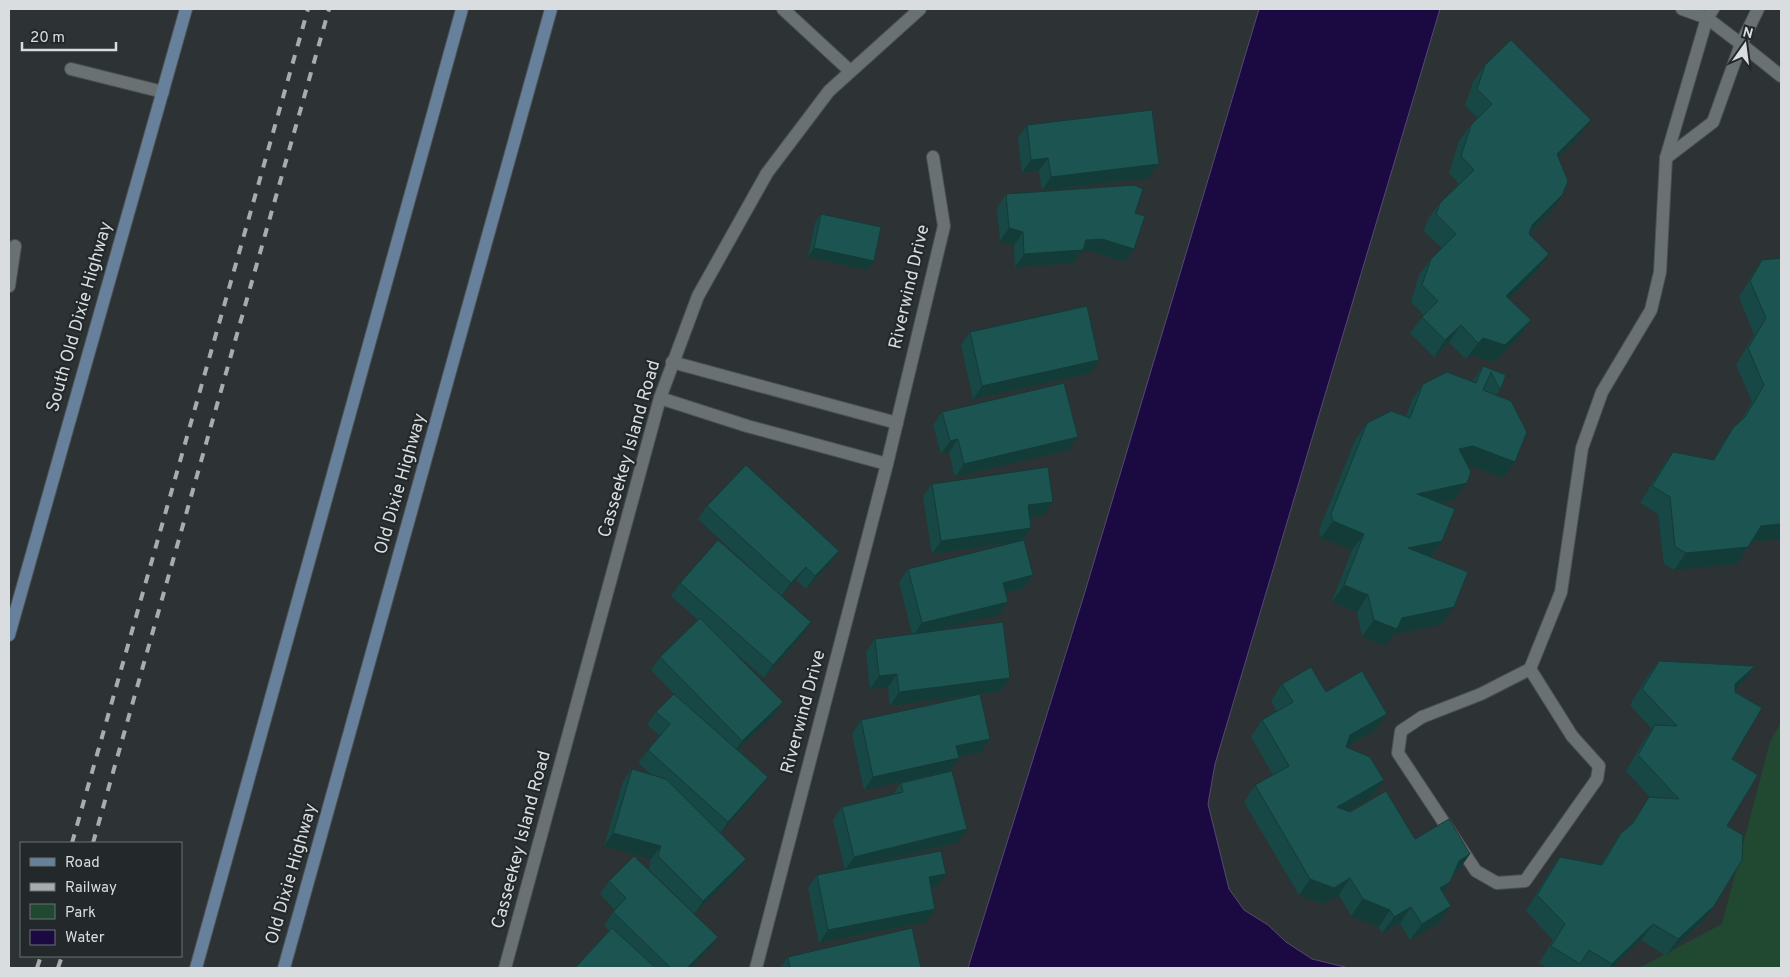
<svg xmlns="http://www.w3.org/2000/svg" width="1790" height="977" font-family="Overpass,sans-serif">
<style>
.green{fill:#214931}
.water{fill:#1b0a42;stroke:#544971}
.lines{fill:none;stroke-linecap:round;stroke-linejoin:round}
.lane-casing{stroke:#4c5153;stroke-width:14}
.street-casing{stroke:#4c5153;stroke-width:14}
.secondary-casing{stroke:#4c5153;stroke-width:14}
.lane{stroke:#6a7173;stroke-width:12}
.street{stroke:#6a7173;stroke-width:12}
.secondary{stroke:#67819d;stroke-width:12}
.rail{stroke:#a8acae;stroke-width:4;stroke-dasharray:9 9;stroke-linecap:butt}
.wall{fill:#174845}
.shaded-wall{fill:#133b38}
.building{fill:#1b5450;stroke:#133b38}
.labels{text-anchor:middle;dominant-baseline:central;stroke-width:4.5;stroke-linejoin:round;paint-order:stroke}
.street-label{font-size:18px;fill:#dadddf;stroke:#23292b}
</style>
<rect width="100%" height="100%" fill="#2d3335"/>
<path class="green" d="M1781,722V968H1639L1722,924L1770,742Z"/>
<path class="water" d="M1259,9H1440L1215,764L1208,804L1229,889L1244,910L1268,925L1286,942L1312,959L1349,968H968L1084,595Z"/>
<g class="lines">
<g class="lane-casing">
<g id="lane">
<path d="M783,9L849,70"/>
<path d="M1741,44L1781,76"/>
<path d="M71,69L163,92"/>
<path d="M9,286L15,246"/>
<path d="M1422,717L1401,731L1398,753L1476,871L1497,883L1525,881L1597,779L1599,766L1572,736"/>
<path d="M505,968L660,398L698,296L767,173L829,91L920,9"/>
</g>
</g>
<g class="street-casing">
<g id="street">
<path d="M1682,9L1707,18L1741,44"/>
<path d="M1666,158L1713,122L1741,44L1758,9"/>
<path d="M672,362L897,423"/>
<path d="M660,398L747,426L887,464"/>
<path d="M1422,717L1481,694L1530,669"/>
<path d="M1572,736L1530,669L1561,592L1582,448L1602,392L1651,310L1660,272L1666,158L1707,18L1713,9"/>
<path d="M756,968L887,464L944,226L933,157"/>
</g>
</g>
<g class="secondary-casing">
<g id="secondary">
<path d="M9,635L186,9"/>
<path d="M196,968L462,9"/>
<path d="M284,968L551,9"/>
</g>
</g>
<use href="#lane" class="lane"/>
<use href="#street" class="street"/>
<use href="#secondary" class="secondary"/>
<g class="rail">
<path d="M72,843L308,9"/>
<path d="M93,843L329,9"/>
<path d="M37,968L41,956"/>
<path d="M58,968L62,956"/>
</g>
</g>
<g class="wall">
<path d="M1485,65L1579,137L1558,157L1552,211L1529,234L1537,271L1509,298L1519,337L1494,362L1471,355L1466,359L1449,342L1434,357L1410,333L1424,315L1411,302L1419,275L1431,259L1442,248L1424,231L1428,219L1440,203L1459,184L1449,173L1459,141L1471,125L1478,118L1465,106L1473,82Z"/>
<path d="M1027,125L1149,178L1042,190L1039,171L1022,173L1018,138Z"/>
<path d="M1006,194L1135,213L1134,249L1124,262L1093,252H1081L1074,263L1015,267L1014,246L1000,241L997,208Z"/>
<path d="M821,214L868,270L808,257L815,223Z"/>
<path d="M1781,258V539L1751,542L1737,564L1674,570L1664,564L1658,514L1640,503L1661,469L1673,452L1713,460L1722,445L1733,428L1741,421L1752,402L1736,365L1754,335L1739,297L1751,277L1762,260Z"/>
<path d="M970,332L1090,373L973,399L961,345Z"/>
<path d="M1483,366L1506,375L1500,390L1496,395L1503,478L1467,464L1455,500L1440,503L1431,557L1442,624L1394,634L1385,646L1362,636L1357,612L1332,602L1352,550L1321,538L1319,530L1355,440L1367,423L1406,416L1412,400L1423,384L1472,382Z"/>
<path d="M942,412L1078,437L1068,450L955,477L949,452L941,454L933,425Z"/>
<path d="M932,484L1044,515L1030,517L1023,540L1024,588L1006,593L999,615L931,631L1001,691L890,706L888,687L870,689L866,652L875,639L912,634L899,582L908,569L1016,542L932,554L923,497Z"/>
<path d="M707,506L839,551L830,564L806,589L796,580L781,596L698,519Z"/>
<path d="M680,583L811,622L802,635L764,678L728,646L783,702L774,715L737,750L758,790L720,833L746,859L737,872L694,914L649,869L651,859L604,846L623,782L632,769L651,774L638,763L648,750L660,736L647,725L656,712L675,695L651,670L660,657L698,620L671,596Z"/>
<path d="M1659,661L1743,682L1735,690L1727,826L1702,922L1666,956L1641,940L1612,968H1580L1578,967L1577,968H1548L1539,963L1553,940L1526,911L1548,874L1560,857L1601,864L1610,850L1621,833L1630,826L1649,797H1650L1626,771L1643,742L1652,729L1630,705L1647,677Z"/>
<path d="M1282,684L1326,692L1387,714L1375,730L1347,747L1384,780L1372,796L1347,811L1415,839L1470,854L1458,871L1454,873L1450,882L1443,893L1451,906L1439,923L1410,940L1400,923L1382,933L1379,927L1351,916L1339,895L1322,904L1299,895L1244,802L1255,785L1273,775L1251,737L1262,720L1277,712L1271,701Z"/>
<path d="M861,720L990,739L981,752L958,757L950,771L958,842L854,868L937,887L931,888L926,922L819,943L808,888L817,875L845,870L833,820L842,807L893,794L901,783L948,772L864,790L852,734Z"/>
<path d="M609,881L718,937L708,950L691,968H575L609,931L604,925L615,910L600,894Z"/>
<path d="M788,957L921,968H780Z"/>
</g>
<g class="shaded-wall">
<path d="M1591,120L1579,137L1545,170L1557,154Z"/>
<path d="M1048,158L1039,171L1022,173L1031,160Z"/>
<path d="M1159,164L1149,178L1042,190L1051,177Z"/>
<path d="M1563,194L1552,211L1521,241L1532,225Z"/>
<path d="M1009,228L1023,232L1014,246L1000,241Z"/>
<path d="M1102,239L1134,249L1124,262L1093,252H1081L1074,263L1015,267L1024,254L1086,240Z"/>
<path d="M814,248L874,261L868,270L808,257Z"/>
<path d="M1549,254L1537,271L1495,312L1506,296Z"/>
<path d="M1531,320L1519,337L1494,362L1471,355L1466,359L1478,343L1483,338Z"/>
<path d="M1461,325L1449,342L1434,357L1445,340Z"/>
<path d="M1099,360L1090,373L973,399L982,386Z"/>
<path d="M1078,437L1068,450L955,477L964,464Z"/>
<path d="M958,439L949,452L941,454L950,441Z"/>
<path d="M1473,446L1515,462L1503,478L1462,462L1459,449Z"/>
<path d="M1467,483L1455,500L1405,510L1417,494Z"/>
<path d="M1053,502L1044,515L1019,518L1028,505Z"/>
<path d="M1333,521L1364,534L1352,550L1321,538Z"/>
<path d="M1781,524V539L1749,542L1761,526Z"/>
<path d="M1031,528L1022,541L932,554L941,541Z"/>
<path d="M1442,541L1431,557L1408,548Z"/>
<path d="M1748,547L1737,564L1674,570L1686,553Z"/>
<path d="M839,551L830,564L806,589L815,576Z"/>
<path d="M806,567L796,580L781,596L791,583Z"/>
<path d="M1033,575L1024,588L994,596L1003,583Z"/>
<path d="M1344,585L1368,595L1357,612L1332,602Z"/>
<path d="M1008,602L999,615L913,636L922,623Z"/>
<path d="M1454,607L1442,624L1394,634L1385,646L1362,636L1374,620L1402,618Z"/>
<path d="M811,622L802,635L764,678L773,665Z"/>
<path d="M1755,666L1743,682L1723,701L1735,684Z"/>
<path d="M897,674L888,687L870,689L879,676Z"/>
<path d="M1010,678L1001,691L890,706L899,692Z"/>
<path d="M783,702L774,715L733,754L742,741Z"/>
<path d="M1387,714L1375,730L1339,752L1350,735Z"/>
<path d="M990,739L981,752L947,759L956,746Z"/>
<path d="M959,758L950,771L864,790L873,777Z"/>
<path d="M768,777L758,790L719,835L728,822Z"/>
<path d="M1384,780L1372,796L1326,824L1337,807Z"/>
<path d="M967,829L958,842L845,870L854,857Z"/>
<path d="M613,833L661,846L651,859L604,846Z"/>
<path d="M1470,854L1458,871L1447,877L1459,861Z"/>
<path d="M746,859L737,872L694,914L703,901Z"/>
<path d="M946,874L937,887L920,890L929,877Z"/>
<path d="M1350,878L1339,895L1322,904L1299,895L1310,879Z"/>
<path d="M1450,882L1439,899L1440,888Z"/>
<path d="M1363,899L1390,910L1379,927L1351,916Z"/>
<path d="M1451,906L1439,923L1410,940L1422,924Z"/>
<path d="M1714,906L1702,922L1666,956L1678,939Z"/>
<path d="M1411,907L1400,923L1382,933L1394,917Z"/>
<path d="M935,909L926,922L819,943L828,930Z"/>
<path d="M1653,924L1641,940L1612,968H1609L1612,964Z"/>
<path d="M718,937L708,950L691,968H687Z"/>
</g>
<g class="building">
<path d="M1511,40L1591,120L1557,154L1568,181L1563,194L1532,225L1529,234L1549,254L1506,296L1531,320L1505,345L1483,338L1478,343L1461,325L1445,340L1422,317L1438,301L1422,285L1431,259L1456,234L1436,214L1440,203L1474,170L1461,156L1471,125L1492,104L1477,89L1485,65Z"/>
<path d="M1152,110L1159,164L1051,177L1048,158L1031,160L1027,125Z"/>
<path d="M1134,185L1143,189L1135,213L1145,216L1134,249L1102,239L1086,240L1083,250L1024,254L1023,232L1009,228L1006,194Z"/>
<path d="M821,214L881,227L874,261L814,248Z"/>
<path d="M1781,258V524L1761,526L1748,547L1686,553L1675,547L1670,497L1652,486L1673,452L1714,460L1733,428L1745,417L1764,385L1748,348L1766,318L1750,281L1762,260Z"/>
<path d="M1087,306L1099,360L982,386L970,332Z"/>
<path d="M1483,366L1506,375L1500,390L1491,372L1483,390L1511,401L1527,432L1515,462L1473,446L1459,449L1471,472L1467,483L1417,494L1455,509L1442,541L1408,548L1468,572L1454,607L1402,618L1397,629L1374,620L1368,595L1344,585L1364,534L1333,521L1331,514L1367,423L1391,411L1410,418L1423,384L1447,372L1476,383Z"/>
<path d="M1064,383L1078,437L964,464L958,439L950,441L942,412Z"/>
<path d="M746,465L839,551L815,576L806,567L791,583L707,506Z"/>
<path d="M1048,467L1053,502L1028,505L1031,528L941,541L932,484Z"/>
<path d="M718,540L811,622L773,665L680,583Z"/>
<path d="M1024,540L1033,575L1003,583L1008,602L922,623L908,569Z"/>
<path d="M700,618L783,702L742,741L660,657Z"/>
<path d="M1003,622L1010,678L899,692L897,674L879,676L875,639Z"/>
<path d="M1659,661L1755,666L1735,684V692L1762,708L1732,759L1758,775L1727,826L1743,835L1742,860L1714,906L1678,939L1653,924L1612,964L1589,950L1580,964L1551,946L1565,924L1537,895L1560,857L1602,865L1621,833L1633,823L1649,797L1679,799L1638,755L1655,725L1677,726L1642,689Z"/>
<path d="M1311,667L1326,692L1362,671L1387,714L1350,735L1346,747L1370,757L1384,780L1337,807L1350,812L1386,791L1415,839L1449,819L1470,854L1459,861L1450,882L1440,888L1451,906L1422,924L1411,907L1394,917L1390,910L1363,899L1350,878L1334,888L1310,879L1255,785L1289,766L1262,720L1293,702L1282,684Z"/>
<path d="M674,694L768,777L728,822L648,750L670,724L656,712Z"/>
<path d="M980,694L990,739L956,746L959,758L873,777L861,720Z"/>
<path d="M632,769L666,779L746,859L703,901L658,856L661,846L613,833Z"/>
<path d="M952,771L967,829L854,857L842,807L903,792L901,783Z"/>
<path d="M941,851L946,874L929,877L935,909L828,930L817,875Z"/>
<path d="M634,856L718,937L687,968H671L613,912L626,898L609,881Z"/>
<path d="M612,928L656,968H575Z"/>
<path d="M912,928L921,968H790L788,957Z"/>
</g>
<g class="labels">
<g class="street-label">
<text transform="translate(910 287) rotate(-77)">Riverwind Drive</text>
<text transform="translate(80 317) rotate(-74)">South Old Dixie Highway</text>
<text transform="translate(630 449) rotate(-74)">Casseekey Island Road</text>
<text transform="translate(401 484) rotate(-74)">Old Dixie Highway</text>
<text transform="translate(804 712) rotate(-75)">Riverwind Drive</text>
<text transform="translate(522 840) rotate(-75)">Casseekey Island Road</text>
<text transform="translate(292 874) rotate(-74)">Old Dixie Highway</text>
</g>
</g>
<rect width="1790" height="977" fill="none" stroke="#dadddf" stroke-width="20"/>
<rect x="20" y="842" width="162" height="115" fill="#23292b" stroke="#6c7173"/>
<rect x="30" y="858" width="25" height="8" fill="#67819d" stroke="#6c7173"/>
<text x="65" y="867" font-size="15" fill="#dadddf">Road</text>
<rect x="30" y="883" width="25" height="8" fill="#a8acae" stroke="#6c7173"/>
<text x="65" y="892" font-size="15" fill="#dadddf">Railway</text>
<rect x="30" y="904" width="25" height="15" fill="#214931" stroke="#6c7173"/>
<text x="65" y="917" font-size="15" fill="#dadddf">Park</text>
<rect x="30" y="930" width="25" height="15" fill="#1b0a42" stroke="#6c7173"/>
<text x="65" y="942" font-size="15" fill="#dadddf">Water</text>
<g transform="translate(1745 45) rotate(14)" stroke="#23292b" stroke-width="4" paint-order="stroke">
<path d="M0-4L9 19L0 12L-9 19Z" fill="#dadddf"/>
<text y="-8" font-size="14" font-weight="bold" text-anchor="middle" fill="#dadddf">N</text>
</g>
<path d="M22 42v8h94v-8" fill="none" stroke="#dadddf" stroke-width="2.5"/>
<text x="30" y="42" font-size="15" fill="#dadddf" stroke="#23292b" stroke-width="4" paint-order="stroke">20 m</text>
</svg>
